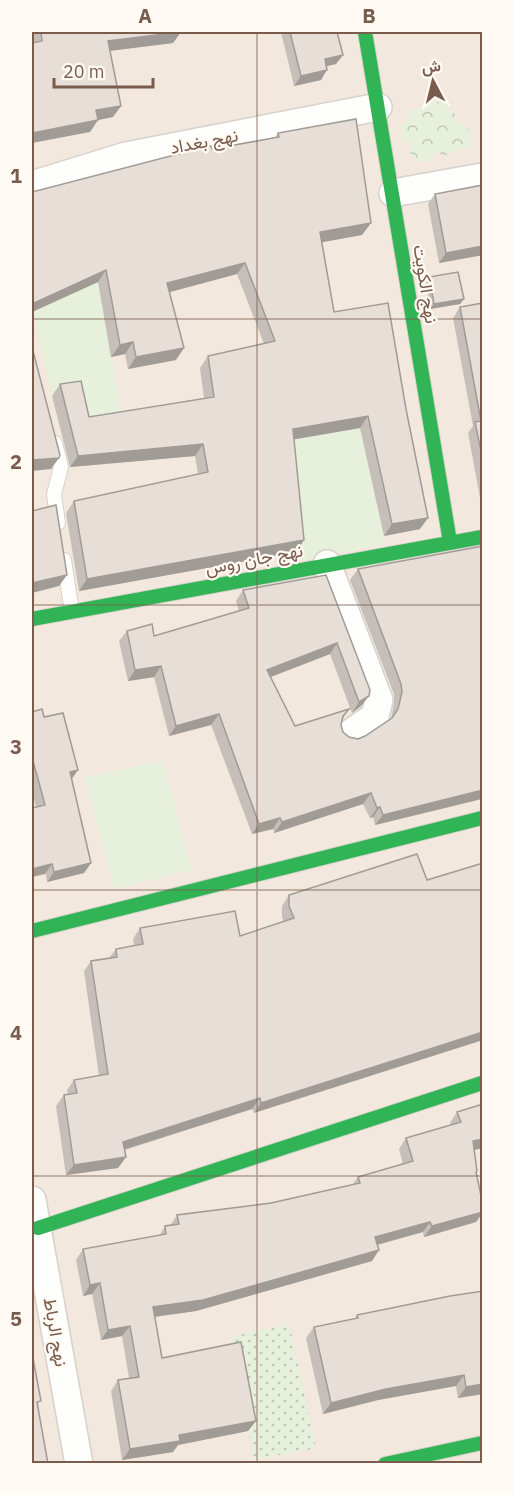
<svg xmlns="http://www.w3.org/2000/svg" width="514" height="1495" font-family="'IBM Plex Sans',Vazirmatn,sans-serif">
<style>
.residential{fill:#f2e8de}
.grass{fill:url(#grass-dots)}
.forest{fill:url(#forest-crowns)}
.garden{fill:#e7f0db}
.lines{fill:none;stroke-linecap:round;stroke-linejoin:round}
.lane-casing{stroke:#d7d1cb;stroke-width:16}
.street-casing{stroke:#d7d1cb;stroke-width:30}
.fast-casing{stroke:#d9d2cb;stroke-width:16}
.lane{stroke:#fefefd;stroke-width:14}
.street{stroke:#fefefd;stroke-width:27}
.fast{stroke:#30b455;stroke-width:14}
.wall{fill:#c6bfb9}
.shaded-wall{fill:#a19b96}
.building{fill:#e6ded7;stroke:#a19b96;stroke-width:1.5}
.grid{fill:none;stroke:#7a5c4d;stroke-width:1.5;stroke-opacity:0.55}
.labels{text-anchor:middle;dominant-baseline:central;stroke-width:4.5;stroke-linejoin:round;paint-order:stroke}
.street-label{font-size:18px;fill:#7a5c4d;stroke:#fffaf3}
.neatline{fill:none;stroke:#7a5c4d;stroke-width:2}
.grid-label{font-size:20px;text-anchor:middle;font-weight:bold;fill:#7a5c4d}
</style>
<defs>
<pattern id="grass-dots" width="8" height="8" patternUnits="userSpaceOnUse" patternTransform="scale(1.5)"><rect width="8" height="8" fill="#e7f0db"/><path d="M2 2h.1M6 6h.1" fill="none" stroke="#c0c6b4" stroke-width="1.8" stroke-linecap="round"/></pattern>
<pattern id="forest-crowns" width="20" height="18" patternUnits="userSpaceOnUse" patternTransform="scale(1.5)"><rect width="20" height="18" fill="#e7f0db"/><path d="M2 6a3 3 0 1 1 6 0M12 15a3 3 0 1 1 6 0" fill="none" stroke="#c0c6b4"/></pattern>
</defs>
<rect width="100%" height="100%" fill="#f9f5f0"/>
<rect class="residential" x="32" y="32" width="450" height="1431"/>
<path class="grass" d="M289,1323L316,1448L254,1460L231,1337Z"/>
<path class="forest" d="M433,101L442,103L457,116L458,123C470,126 474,136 470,146L445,156L435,151L433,157L422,163L417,161L410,153L411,145L402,140L401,126L408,119L406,113C416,108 424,108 433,101Z"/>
<g class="garden">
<path d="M98,282L130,458H91L68,461L33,311Z"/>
<path d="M360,428L385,544L297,561L290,487L283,441Z"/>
<path d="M163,761L192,870L114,889L84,777Z"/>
</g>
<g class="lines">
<g class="lane-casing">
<g id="lane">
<path d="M55,443L61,467L54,494L58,523"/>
<path d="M64,560L72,612"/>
</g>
</g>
<g class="street-casing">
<g id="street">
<path d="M32,185L126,156L378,107"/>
<path d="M393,193L482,177"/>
<path d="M327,564L379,700L375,716L349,734"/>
<path d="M32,1200L79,1464"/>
</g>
</g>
<g class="fast-casing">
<g id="fast">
<path d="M365,32L450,542"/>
<path d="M32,619L482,537"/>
<path d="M32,931L482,818"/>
<path d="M38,1228L482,1083"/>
<path d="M385,1464L482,1443"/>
</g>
</g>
<use href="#lane" class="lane"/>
<use href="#street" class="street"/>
<use href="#fast" class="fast"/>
</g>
<g class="wall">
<path d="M32,32H181L173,43L110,51L113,117L98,120L90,132L32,43Z"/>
<path d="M281,32H337L343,55L336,64L326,66L321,80L294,86Z"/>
<path d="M278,133L362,235L322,242L334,312L420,529L384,536L360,428L294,439L304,540L296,552L79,591L66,513L74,501L198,474L195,456L70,467L52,396L60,384L89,417L204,398L200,368L208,356L264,344L237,274L169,292L176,360L128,369L125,354L111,357L98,282L32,312V192L212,149L275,137Z"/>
<path d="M483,185V255L439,263L428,204L435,194Z"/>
<path d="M429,277L464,299L460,304L430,309L426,282Z"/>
<path d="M483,303V503H481L468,433L473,426L453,318L460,307Z"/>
<path d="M483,546V798L375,825L373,817L370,818L363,804L274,833L273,829L252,834L211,725L169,736L154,677L128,681L119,641L127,631L154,636L239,611L236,601L243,590L326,575L369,696L361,706L352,713L330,654L271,677L295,726L349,709L342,720L341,725L343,732L349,737L358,739L365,736L391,719L394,703V694L350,580L358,569Z"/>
<path d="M32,712L44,717L72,779L91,863L84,873L47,882L36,807L32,790Z"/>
<path d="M427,880L254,1113L252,1109L125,1150L126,1157L118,1168L66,1175L56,1106L64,1095H68L67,1090L74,1080L99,1076L84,971L91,961L109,958L116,949L134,945L133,939L140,928L240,936L284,922L282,917V906L289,895Z"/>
<path d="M483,1104V1148L474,1150L477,1171L476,1173L483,1205V1213L476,1222L424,1237L423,1232L378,1245L372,1261L196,1311L155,1317L162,1358L256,1421L248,1431L178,1445L173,1452L122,1460L111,1391L118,1380L129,1378L122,1336L101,1340L92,1294L83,1296L76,1260L83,1249L159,1236L165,1226H170L177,1215L271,1203L353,1184L358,1177L403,1164L399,1149L406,1138L451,1125L450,1123L457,1112Z"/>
<path d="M483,1291V1394L458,1398L456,1386L378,1400L323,1414L306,1338L314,1327L355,1319L357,1315Z"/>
</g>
<g class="shaded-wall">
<path d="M181,32L173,43L100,52L108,41Z"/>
<path d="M246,32H265L244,34Z"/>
<path d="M343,55L336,64L318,68L325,59Z"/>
<path d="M327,70L321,80L294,86L301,76Z"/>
<path d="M121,106L113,117L88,122L96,110Z"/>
<path d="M98,120L90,132L32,143V133Z"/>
<path d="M371,223L362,235L312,244L320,232Z"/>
<path d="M483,246V255L439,263L446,253Z"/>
<path d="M245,263L237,274L159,295L167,283Z"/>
<path d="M106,270L98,282L32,312V304Z"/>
<path d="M464,299L460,304L430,309L434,304Z"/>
<path d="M133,342L125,354L111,357L120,345Z"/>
<path d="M184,348L176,360L128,369L136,357Z"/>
<path d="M368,416L360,428L285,441L293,429Z"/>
<path d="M203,444L195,456L70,467L78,456Z"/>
<path d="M59,458L51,469L32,471V460Z"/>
<path d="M428,518L420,529L384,536L392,524Z"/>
<path d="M304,540L296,552L79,591L87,579Z"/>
<path d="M67,575L59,586L32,593V583Z"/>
<path d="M337,643L330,654L260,681L267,670Z"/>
<path d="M161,666L154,677L128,681L135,670Z"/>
<path d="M369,696L361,706L352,713L359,702Z"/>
<path d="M219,714L211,725L169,736L176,726Z"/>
<path d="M78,770L71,780L70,772Z"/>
<path d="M483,790V798L478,800L375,825L383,815Z"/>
<path d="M371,793L363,804L274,833L282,822Z"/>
<path d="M380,807L373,817L370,818L377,808Z"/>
<path d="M280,818L273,829L252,834L259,824Z"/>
<path d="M91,863L84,873L47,882L54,872Z"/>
<path d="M52,864L45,874L32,877V869Z"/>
<path d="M483,1032V1040L254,1113L261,1103Z"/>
<path d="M260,1098L252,1109L116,1152L123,1142Z"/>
<path d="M483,1139V1148L465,1152L473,1141Z"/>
<path d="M126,1157L118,1168L66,1175L74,1165Z"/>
<path d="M483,1212L476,1222L424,1237L432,1226Z"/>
<path d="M430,1222L423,1232L368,1247L375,1237Z"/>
<path d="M379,1250L372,1261L196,1311L145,1318L153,1307Z"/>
<path d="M100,1283L92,1294L83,1296L90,1285Z"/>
<path d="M130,1326L122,1336L101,1340L108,1330Z"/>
<path d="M464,1375L456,1386L378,1400L323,1414L331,1403L386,1389Z"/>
<path d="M483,1384V1394L458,1398L466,1387Z"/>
<path d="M256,1421L248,1431L178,1445L173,1452L122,1460L130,1449L179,1435Z"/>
</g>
<g class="building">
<path d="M41,32H181L108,41L121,106L96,110L98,120L32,133L33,138H32V43L42,41Z"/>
<path d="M290,32H337L343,55L325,59L327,70L301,76Z"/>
<path d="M356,119L371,223L320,232L334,312L388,303L406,409L428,518L392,524L368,416L293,429L304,540L87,579L74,501L208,472L203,444L78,456L60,384L81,381L89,417L214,397L208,356L275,341L245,263L167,283L184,348L136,357L133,342L120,345L106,270L32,304V192L209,146H211L212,149L279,137L278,133Z"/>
<path d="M483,185V246L446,253L435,194Z"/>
<path d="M458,272L464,299L434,304L429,277Z"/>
<path d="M483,303V461L475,422L481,421L460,307Z"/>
<path d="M32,347L60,455L59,458L32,460Z"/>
<path d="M56,505L67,575L32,583V511Z"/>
<path d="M483,546V790L383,815L380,807L377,808L371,793L282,822L280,818L259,824L219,714L176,726L161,666L135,670L127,631L152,624L154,636L249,608L243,590L326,575L370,690L369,696L359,702L337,643L267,670L295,726L349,709L343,716L341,725L343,732L349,737L358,739L365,736L392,718L398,709L402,692L401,684L358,569Z"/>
<path d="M42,709L44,717L63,713L78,770L70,772L91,863L54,872L52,864L32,869V808L45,805L32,757V712Z"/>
<path d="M417,854L427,880L483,863V1032L261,1103L260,1098L123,1142L126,1157L74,1165L64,1095L77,1093L74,1080L108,1074L91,961L117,957L116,949L143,944L140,928L235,911L240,936L294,918L289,906V895Z"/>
<path d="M483,1104V1139L473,1141L477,1171L476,1172L483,1205V1212L432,1226L430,1222L375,1237L379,1250L203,1300L153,1307L162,1358L241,1342L256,1421L179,1435L180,1441L130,1449L118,1380L139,1377L130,1326L108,1330L100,1283L90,1285L83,1249L166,1234L165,1226L179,1224L177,1215L271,1203L360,1183L358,1177L413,1161L406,1138L461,1122L457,1112Z"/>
<path d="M483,1291V1384L466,1387L464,1375L386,1389L331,1403L314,1327L358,1318L357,1315L450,1296Z"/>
<path d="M32,1353L41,1401L37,1402L48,1464H32Z"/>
</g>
<path class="grid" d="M257,32V1464M32,319H482M32,605H482M32,890H482M32,1176H482"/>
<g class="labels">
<g class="street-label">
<text transform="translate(204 141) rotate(-11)">نهج بغداد</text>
<text transform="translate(426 284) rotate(81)">نهج الكويت</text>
<text transform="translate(254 559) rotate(-11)">نهج جان روس</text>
<text transform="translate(56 1332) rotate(80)">نهج الرباط</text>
</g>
</g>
<rect width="514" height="1495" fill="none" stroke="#fffaf3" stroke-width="66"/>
<g transform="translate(433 81) rotate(353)" stroke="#fffaf3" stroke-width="4.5" paint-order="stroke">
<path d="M0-4.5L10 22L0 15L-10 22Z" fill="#7a5c4d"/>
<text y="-9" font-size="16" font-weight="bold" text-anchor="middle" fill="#7a5c4d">ش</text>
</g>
<path d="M54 78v9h99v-9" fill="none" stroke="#7a5c4d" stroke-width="3"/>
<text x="63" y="78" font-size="18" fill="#7a5c4d" stroke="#fffaf3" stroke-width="4.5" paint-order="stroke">20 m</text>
<rect x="33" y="33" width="448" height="1429" class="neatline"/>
<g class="grid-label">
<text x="145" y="23">A</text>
<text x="369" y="23">B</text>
<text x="16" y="183">1</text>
<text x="16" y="469">2</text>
<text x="16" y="754">3</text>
<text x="16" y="1040">4</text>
<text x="16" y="1326">5</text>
</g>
</svg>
